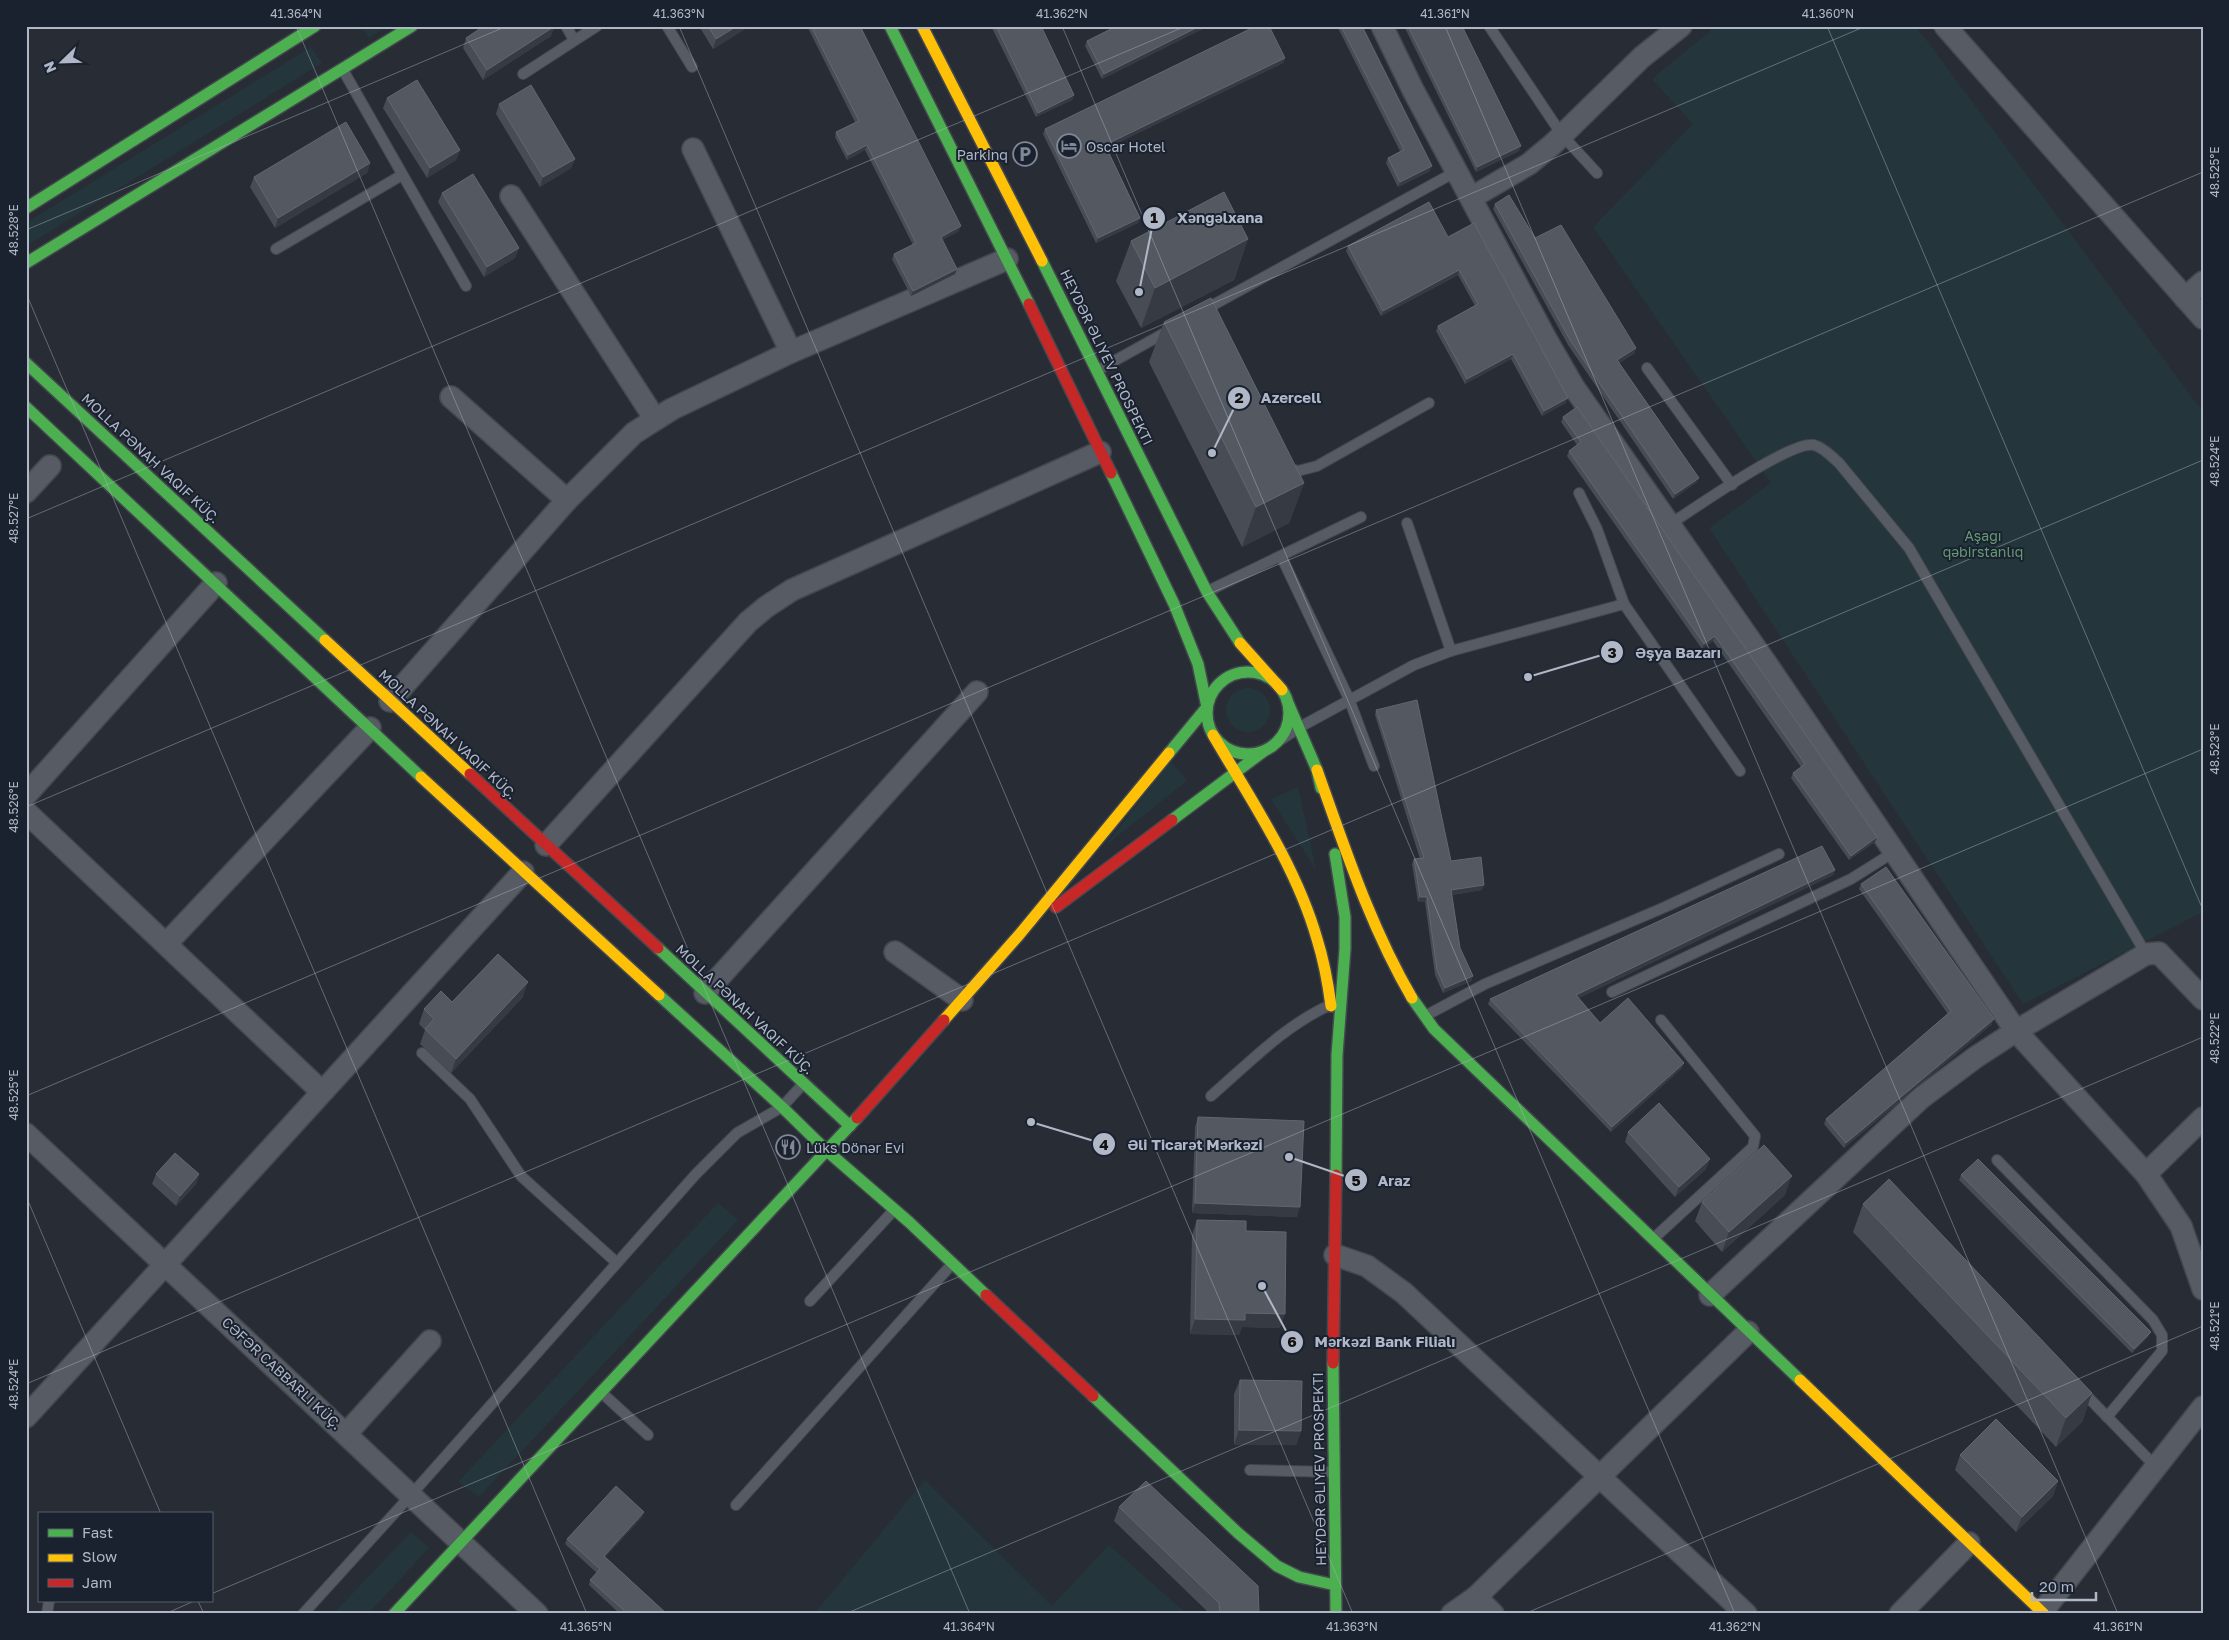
<svg xmlns="http://www.w3.org/2000/svg" width="2229" height="1640" font-family="'Golos Text',sans-serif">
<style>
.green{fill:#24363b}
.lines{fill:none;stroke-linecap:round;stroke-linejoin:round}
.lane-casing{stroke:#43474e;stroke-width:12}
.street-casing{stroke:#43474e;stroke-width:24}
.fast-casing{stroke:#43474e;stroke-width:14}
.slow-casing{stroke:#43474e;stroke-width:14}
.jam-casing{stroke:#43474e;stroke-width:14}
.lane{stroke:#575b64;stroke-width:10}
.street{stroke:#575b64;stroke-width:21}
.fast{stroke:#4caf50;stroke-width:11}
.slow{stroke:#ffc107;stroke-width:11}
.jam{stroke:#c62828;stroke-width:11}
.wall{fill:#484c55}
.shaded-wall{fill:#363a43}
.building{fill:#535861;stroke:#626771}
.ticks{fill:none;stroke:#b0b8c8;stroke-width:1;stroke-opacity:0.45}
.labels{text-anchor:middle;dominant-baseline:central;stroke-width:4;stroke-linejoin:round;paint-order:stroke}
.poi-label{font-size:14px;fill:#b0b8c8;stroke:#1a2230;text-anchor:start}
.street-label{font-size:14px;fill:#b0b8c8;stroke:#1a2230}
.park-label{font-size:14px;fill:#659a74;stroke:#1a2230}
.leader{fill:none;stroke:#b0b8c8;stroke-width:2}
.callout-dot{fill:#b0b8c8;stroke:#1a2230;stroke-width:2}
.mark-label{font-size:15px;text-anchor:middle;font-weight:bold;fill:#111}
.callout-label{font-size:15px;text-anchor:middle;font-weight:bold;fill:#b0b8c8;stroke:#1a2230;stroke-width:4;stroke-linejoin:round;paint-order:stroke}
.neatline{fill:none;stroke:#b0b8c8;stroke-width:2}
.ticks-label{font-size:12px;text-anchor:middle;fill:#b0b8c8}
</style>
<rect width="100%" height="100%" fill="#272c35"/>
<g class="green">
<path d="M361,26H386L369,38Z"/>
<path d="M1716,26H1914L1925,38L2203,412V912L2023,1004L1709,528L1771,483L1593,227L1693,124L1652,79Z"/>
<path d="M311,47L322,63L26,246V223Z"/>
<circle cx="1248" cy="710" r="22"/>
<path d="M1171,761L1187,781L1105,846Z"/>
<path d="M1298,787L1316,869V870L1271,799Z"/>
<path d="M718,1203L738,1220L479,1497L458,1482Z"/>
<path d="M925,1480L1052,1606L1109,1545L1187,1614H814Z"/>
<path d="M411,1532L429,1548L368,1614H333Z"/>
</g>
<g class="lines">
<g class="lane-casing">
<g id="lane">
<path d="M566,26L574,40"/>
<path d="M667,26L692,67"/>
<path d="M1489,26L1562,135L1597,173"/>
<path d="M343,70L466,286"/>
<path d="M523,74L597,26"/>
<path d="M276,249L402,175"/>
<path d="M1204,310L1457,171"/>
<path d="M1647,368L1732,485"/>
<path d="M1098,370L1170,330"/>
<path d="M1287,468L1298,471L1317,466L1429,403"/>
<path d="M1579,493L1597,529L1624,604"/>
<path d="M1407,523L1451,651"/>
<path d="M1670,524C1694,509 1791,440 1814,445C1824,448 1831,456 1839,463L1909,548L2146,954"/>
<path d="M1281,556L1349,699L1374,766"/>
<path d="M1208,591L1361,517"/>
<path d="M1276,743L1300,727L1414,665L1451,651L1624,604L1740,771"/>
<path d="M1612,992L1851,879L1894,852"/>
<path d="M1425,1016L1485,984L1665,907L1779,854"/>
<path d="M422,1053L470,1099L521,1176L617,1263"/>
<path d="M1211,1096C1249,1063 1284,1026 1330,1005"/>
<path d="M1997,1160L2153,1320L2162,1335V1351L2107,1417"/>
<path d="M1653,1239L1753,1147L1755,1136L1661,1020"/>
<path d="M810,1301L894,1210"/>
<path d="M2081,1390L2155,1466"/>
<path d="M602,1393L648,1435"/>
<path d="M1250,1470L1333,1472"/>
<path d="M736,1505L952,1264"/>
<path d="M47,1614L49,1601"/>
<path d="M303,1614L411,1495L696,1174L737,1133L782,1107L803,1084"/>
</g>
</g>
<g class="street-casing">
<g id="street">
<path d="M1382,26L1413,90L1546,339L1573,386L1766,663L2016,1031L2146,1174L2181,1226L2203,1289"/>
<path d="M1945,26L2203,318"/>
<path d="M693,149L791,352"/>
<path d="M511,196L655,419"/>
<path d="M1471,198L1529,164L1553,144L1642,57L1681,26"/>
<path d="M2185,298L2203,282"/>
<path d="M451,397L567,500"/>
<path d="M26,492L50,466"/>
<path d="M390,701L567,500L634,433L672,409L791,352L1007,259"/>
<path d="M26,795L216,583"/>
<path d="M26,812L321,1091"/>
<path d="M546,845L748,622L766,607L792,590L1100,452"/>
<path d="M167,943L370,728"/>
<path d="M895,952L962,1000"/>
<path d="M705,993L977,692"/>
<path d="M26,1134L537,1614"/>
<path d="M2146,1174L2203,1118"/>
<path d="M1335,1255L1367,1266L1404,1293L1746,1614"/>
<path d="M1710,1295L1921,1098L1976,1057L2016,1031L2146,954L2159,953L2203,999"/>
<path d="M26,1417L523,872"/>
<path d="M346,1434L430,1341"/>
<path d="M1476,1597L1493,1614"/>
<path d="M2042,1612L2203,1407"/>
<path d="M1452,1614L1476,1597L1748,1332"/>
<path d="M1900,1614L1969,1543"/>
</g>
</g>
<g class="fast-casing">
<g id="fast">
<path d="M890,26L1029,304"/>
<path d="M26,208L315,26"/>
<path d="M1042,261L1207,592L1240,643"/>
<path d="M26,263L412,26"/>
<path d="M26,363L325,640"/>
<path d="M26,407L421,777"/>
<path d="M1111,473L1174,604L1198,664L1207,707L1169,753"/>
<circle cx="1248" cy="713" r="41"/>
<path d="M1288,703L1317,770L1321,788"/>
<path d="M1172,820L1264,751"/>
<path d="M1335,854L1345,917V949L1337,1055L1336,1175"/>
<path d="M658,948L850,1126"/>
<path d="M659,995L782,1107L827,1151L909,1222L986,1295"/>
<path d="M1412,998L1434,1029L1800,1380"/>
<path d="M1333,1363L1336,1614"/>
<path d="M1093,1396L1238,1533L1277,1566L1299,1577L1335,1585"/>
<path d="M394,1614L857,1118"/>
</g>
</g>
<g class="slow-casing">
<g id="slow">
<path d="M922,26L1042,261"/>
<path d="M325,640L470,774"/>
<path d="M1240,643L1282,690"/>
<path d="M1213,735C1251,800 1296,866 1317,939C1324,961 1328,983 1331,1006"/>
<path d="M1317,770C1345,848 1370,926 1412,998"/>
<path d="M421,777L659,995"/>
<path d="M944,1020L1019,935L1169,753"/>
<path d="M1800,1380L2044,1614"/>
</g>
</g>
<g class="jam-casing">
<g id="jam">
<path d="M1029,304L1111,473"/>
<path d="M470,774L658,948"/>
<path d="M1056,907L1172,820"/>
<path d="M857,1118L944,1020"/>
<path d="M986,1295L1093,1396"/>
<path d="M1333,1363L1336,1175"/>
</g>
</g>
<use href="#lane" class="lane"/>
<use href="#street" class="street"/>
<use href="#fast" class="fast"/>
<use href="#slow" class="slow"/>
<use href="#jam" class="jam"/>
</g>
<g class="wall">
<path d="M699,26H750L713,49Z"/>
<path d="M807,26H860L959,231L942,240L957,269L955,274L911,296L892,259L894,254L913,245L865,150L847,160L835,137L836,132L855,122Z"/>
<path d="M991,26H1041L1074,95L1072,100L1036,117Z"/>
<path d="M1117,26H1208L1102,79L1085,46L1087,41Z"/>
<path d="M1337,26H1362L1430,171L1398,187L1386,163L1388,158L1400,151Z"/>
<path d="M1404,26H1462L1519,151L1476,172Z"/>
<path d="M551,36L483,80L463,48L466,38Z"/>
<path d="M1285,58L1283,63L1107,148L1140,218L1138,223L1096,243L1043,134L1045,129Z"/>
<path d="M387,98L460,150L456,160L427,178L383,108Z"/>
<path d="M499,104L575,159L571,168L540,187L496,114Z"/>
<path d="M370,163L367,173L275,228L250,187L254,177Z"/>
<path d="M442,193L519,248L515,258L484,277L438,202Z"/>
<path d="M1495,204L1535,238L1635,353L1619,363L1697,482L1673,499L1568,345L1493,209Z"/>
<path d="M1448,237L1566,403L1542,416L1511,359L1465,384L1436,331L1438,326L1475,306L1458,275L1381,316L1346,251L1348,246Z"/>
<path d="M1248,239L1234,280L1141,328L1116,281L1131,241Z"/>
<path d="M1164,322L1304,483L1289,523L1242,547L1149,362Z"/>
<path d="M1563,417L1877,837L1875,842L1849,860L1791,778L1793,773L1801,767L1713,641L1702,649L1567,456L1569,451L1577,445L1561,422Z"/>
<path d="M1376,710L1451,861L1482,890L1452,895L1460,948L1473,976L1471,981L1443,993L1435,975L1425,902H1418L1412,864L1414,859H1420L1375,715Z"/>
<path d="M1835,870L1833,875L1579,998L1600,1023L1682,1068L1611,1132L1488,1004L1490,999Z"/>
<path d="M1861,884L1992,1024L1844,1148L1824,1124L1826,1119L1948,1014L1859,889Z"/>
<path d="M523,997L451,1073L420,1044L425,1030L419,1024L424,1009L452,1002Z"/>
<path d="M1198,1117L1297,1217L1192,1213L1195,1127Z"/>
<path d="M1628,1132L1706,1169L1675,1197L1625,1142Z"/>
<path d="M156,1174H199L196,1184L176,1206L152,1184Z"/>
<path d="M1961,1175L2149,1336L2132,1353L1959,1180Z"/>
<path d="M1785,1195L1722,1252L1695,1221L1702,1202Z"/>
<path d="M1863,1204L2092,1393L2082,1422L2056,1447L1853,1232Z"/>
<path d="M1197,1220L1246,1231L1280,1328L1242,1327L1239,1335L1190,1334L1192,1235Z"/>
<path d="M1240,1380L1301,1431L1296,1445H1234V1394Z"/>
<path d="M1960,1455L2058,1481L2053,1496L2016,1532L1955,1470Z"/>
<path d="M1119,1507L1259,1614H1210L1114,1521Z"/>
<path d="M644,1512L642,1517L605,1557L667,1614H620L589,1585L590,1580L597,1573L565,1544L567,1539Z"/>
</g>
<g class="shaded-wall">
<path d="M555,26L551,36L483,80L487,70Z"/>
<path d="M737,26H750L713,49L716,39Z"/>
<path d="M1079,26H1084L1078,30Z"/>
<path d="M1200,26H1208L1102,79L1104,74Z"/>
<path d="M1285,58L1283,63L1103,150L1105,145Z"/>
<path d="M1074,95L1072,100L1036,117L1038,113Z"/>
<path d="M867,145L865,150L847,160L848,155Z"/>
<path d="M1521,146L1519,151L1476,172L1477,167Z"/>
<path d="M460,150L456,160L427,178L430,168Z"/>
<path d="M575,159L571,168L540,187L543,177Z"/>
<path d="M370,163L367,173L275,228L278,218Z"/>
<path d="M1432,166L1430,171L1398,187L1400,182Z"/>
<path d="M1140,218L1138,223L1096,243L1098,238Z"/>
<path d="M961,226L959,231L939,241L941,237Z"/>
<path d="M1248,239L1234,280L1141,328L1155,288Z"/>
<path d="M519,248L515,258L484,277L487,267Z"/>
<path d="M957,269L955,274L911,296L913,291Z"/>
<path d="M1459,270L1458,275L1381,316L1383,311Z"/>
<path d="M1636,348L1635,353L1615,365L1617,360Z"/>
<path d="M1513,354L1511,359L1465,384L1467,379Z"/>
<path d="M1568,398L1566,403L1542,416L1544,411Z"/>
<path d="M1699,478L1697,482L1673,499L1675,494Z"/>
<path d="M1304,483L1289,523L1242,547L1256,507Z"/>
<path d="M1715,636L1713,641L1702,649L1704,644Z"/>
<path d="M1877,837L1875,842L1849,860L1851,856Z"/>
<path d="M1835,870L1833,875L1575,1000L1576,995Z"/>
<path d="M1484,885L1482,890L1449,895L1451,890Z"/>
<path d="M1420,897H1427L1425,902H1418Z"/>
<path d="M1473,976L1471,981L1443,993L1445,988Z"/>
<path d="M528,982L523,997L451,1073L456,1059Z"/>
<path d="M1994,1019L1992,1024L1844,1148L1846,1143Z"/>
<path d="M1684,1063L1682,1068L1611,1132L1612,1127Z"/>
<path d="M1710,1159L1706,1169L1675,1197L1679,1187Z"/>
<path d="M199,1174L196,1184L176,1206L180,1196Z"/>
<path d="M1792,1176L1785,1195L1722,1252L1729,1232Z"/>
<path d="M1195,1203L1300,1207L1297,1217L1192,1213Z"/>
<path d="M1245,1313L1285,1314L1280,1328L1242,1327L1239,1335L1190,1334L1195,1319Z"/>
<path d="M2151,1332L2149,1336L2132,1353L2134,1349Z"/>
<path d="M2092,1393L2082,1422L2056,1447L2066,1418Z"/>
<path d="M1239,1430L1301,1431L1296,1445H1234Z"/>
<path d="M2058,1481L2053,1496L2016,1532L2022,1517Z"/>
<path d="M644,1512L642,1517L602,1561L604,1556Z"/>
</g>
<g class="building">
<path d="M484,26H555L487,70L466,38Z"/>
<path d="M708,26H737L716,39Z"/>
<path d="M811,26H860L961,226L941,237L957,269L913,291L894,254L916,243L867,145L848,155L836,132L859,121Z"/>
<path d="M996,26H1041L1074,95L1038,113Z"/>
<path d="M1117,26H1200L1104,74L1087,41Z"/>
<path d="M1256,26H1269L1285,58L1105,145L1140,218L1098,238L1045,129Z"/>
<path d="M1341,26H1362L1432,166L1400,182L1388,158L1404,150Z"/>
<path d="M1408,26H1462L1521,146L1477,167Z"/>
<path d="M417,80L460,150L430,168L387,98Z"/>
<path d="M531,85L575,159L543,177L499,104Z"/>
<path d="M346,122L370,163L278,218L254,177Z"/>
<path d="M473,174L519,248L487,267L442,193Z"/>
<path d="M1224,192L1248,239L1155,288L1131,241Z"/>
<path d="M1509,195L1535,238L1561,225L1636,348L1617,360L1699,478L1675,494L1570,340L1495,204Z"/>
<path d="M1429,202L1448,237L1474,223L1568,398L1544,411L1513,354L1467,379L1438,326L1478,304L1459,270L1383,311L1348,246Z"/>
<path d="M1211,298L1304,483L1256,507L1164,322Z"/>
<path d="M1577,407L1877,837L1851,856L1793,773L1805,764L1715,636L1704,644L1569,451L1581,442L1563,417Z"/>
<path d="M1417,700L1451,861L1481,857L1484,885L1451,890L1460,948L1473,976L1445,988L1437,970L1427,897H1420L1414,859L1424,858L1376,710Z"/>
<path d="M1822,846L1835,870L1576,995L1600,1023L1628,998L1684,1063L1612,1127L1490,999Z"/>
<path d="M1886,867L1994,1019L1846,1143L1826,1119L1951,1011L1861,884Z"/>
<path d="M498,954L528,982L456,1059L425,1029L434,1019L424,1009L441,991L452,1002Z"/>
<path d="M1659,1103L1710,1159L1679,1187L1628,1132Z"/>
<path d="M1198,1117L1304,1121L1300,1207L1195,1203Z"/>
<path d="M1764,1145L1792,1176L1729,1232L1702,1202Z"/>
<path d="M175,1153L199,1174L180,1196L156,1174Z"/>
<path d="M1978,1159L2151,1332L2134,1349L1961,1175Z"/>
<path d="M1889,1179L2092,1393L2066,1418L1863,1204Z"/>
<path d="M1197,1220L1246,1221V1231L1286,1232L1285,1314L1245,1313V1320L1195,1319Z"/>
<path d="M1240,1380L1302,1381L1301,1431L1239,1430Z"/>
<path d="M1996,1419L2058,1481L2022,1517L1960,1455Z"/>
<path d="M1146,1481L1258,1586L1259,1614H1220L1219,1603L1119,1507Z"/>
<path d="M616,1486L644,1512L604,1556L667,1614H628L590,1580L600,1569L567,1539Z"/>
</g>
<path class="ticks" d="M296,26L970,1614M679,26L1353,1614M1062,26L1735,1614M1445,26L2118,1614M1827,26L2203,910M26,230L507,26M26,293L587,1614M26,519L1186,26M26,807L1866,26M26,1096L2203,172M26,1196L161,1514M26,1384L2203,460M211,1594L2203,749M198,1601L204,1614M165,1614L194,1601M845,1614L2203,1037M1524,1614L2203,1326"/>
<defs>
<g id="hotel-ring" transform="scale(1.25)"><circle r="9.5" fill="#1a2230" stroke="#808795" stroke-width="1.5"/><path d="M-6-4.5h1.5V1H6V5H4.5V3h-9V5H-6ZM-4 0a1.8 1.8 0 1 1 3.6 0ZM.5 0V-2.5h3Q6-2.5 6 0Z" fill="#808795"/></g>
<g id="parking-ring" transform="scale(1.25)"><circle r="9.5" fill="#1a2230" stroke="#808795" stroke-width="1.5"/><path d="M-3.5-5.5H1a3.5 3.5 0 0 1 0 7H-1V5.5H-3.5ZM-1-3.4V-.6H.8a1.4 1.4 0 0 0 0-2.8Z" fill="#808795"/></g>
<g id="restaurant-ring" transform="scale(1.25)"><circle r="9.5" fill="#1a2230" stroke="#808795" stroke-width="1.5"/><path d="M-5-6h1v4h1v-4h1v4h1v-4h1v5L-1.5 .5V6h-2V.5L-5-1ZM5-6V6H3V1.5H1.5Q1.5-4 5-6Z" fill="#808795"/></g>
</defs>
<g fill-rule="evenodd">
<use href="#hotel-ring" x="1069" y="146"/>
<use href="#parking-ring" x="1025" y="154"/>
<use href="#restaurant-ring" x="788" y="1147"/>
</g>
<g class="labels">
<g class="poi-label">
<text x="1086" y="146">Oscar Hotel</text>
<text x="1008" y="154" text-anchor="end">Parkinq</text>
<text x="806" y="1147">Lüks Dönər Evi</text>
</g>
<g class="street-label">
<text transform="translate(1107 357) rotate(64)">HEYDƏR ƏLIYEV PROSPEKTI</text>
<text transform="translate(151 458) rotate(43)">MOLLA PƏNAH VAQIF KÜÇ.</text>
<text transform="translate(448 734) rotate(43)">MOLLA PƏNAH VAQIF KÜÇ.</text>
<text transform="translate(745 1009) rotate(43)">MOLLA PƏNAH VAQIF KÜÇ.</text>
<text transform="translate(282 1373) rotate(43)">CƏFƏR CABBARLI KÜÇ.</text>
<text transform="translate(1319 1469) rotate(-91)">HEYDƏR ƏLIYEV PROSPEKTI</text>
</g>
<g class="park-label">
<text x="1983" y="535">Aşağı<tspan x="1983" dy="16">qəbirstanlıq</tspan></text>
</g>
</g>
<path class="leader" d="M1139 292L1154 218M1212 453L1239 398M1528 677L1612 652M1031 1122L1104 1144M1289 1157L1356 1180M1262 1286L1292 1342"/>
<g class="callout-dot">
<circle cx="1139" cy="292" r="5"/>
<circle cx="1212" cy="453" r="5"/>
<circle cx="1528" cy="677" r="5"/>
<circle cx="1031" cy="1122" r="5"/>
<circle cx="1289" cy="1157" r="5"/>
<circle cx="1262" cy="1286" r="5"/>
<circle cx="1154" cy="218" r="12"/>
<circle cx="1239" cy="398" r="12"/>
<circle cx="1612" cy="652" r="12"/>
<circle cx="1104" cy="1144" r="12"/>
<circle cx="1356" cy="1180" r="12"/>
<circle cx="1292" cy="1342" r="12"/>
</g>
<g class="mark-label">
<text x="1154" y="223">1</text>
<text x="1239" y="403">2</text>
<text x="1612" y="658">3</text>
<text x="1104" y="1150">4</text>
<text x="1356" y="1186">5</text>
<text x="1292" y="1347">6</text>
</g>
<g class="callout-label">
<text x="1220" y="223">Xəngəlxana</text>
<text x="1291" y="403">Azercell</text>
<text x="1678" y="658">Əşya Bazarı</text>
<text x="1195" y="1150">Əli Ticarət Mərkəzi</text>
<text x="1394" y="1186">Araz</text>
<text x="1385" y="1347">Mərkəzi Bank Filialı</text>
</g>
<rect width="2229" height="1640" fill="none" stroke="#1a2230" stroke-width="55"/>
<rect x="38" y="1512" width="175" height="90" fill="#1a2230" stroke="#565e6d"/>
<rect x="48" y="1529" width="25" height="8" fill="#4caf50" stroke="#565e6d"/>
<text x="82" y="1538" font-size="15" fill="#b0b8c8">Fast</text>
<rect x="48" y="1554" width="25" height="8" fill="#ffc107" stroke="#565e6d"/>
<text x="82" y="1562" font-size="15" fill="#b0b8c8">Slow</text>
<rect x="48" y="1579" width="25" height="8" fill="#c62828" stroke="#565e6d"/>
<text x="82" y="1588" font-size="15" fill="#b0b8c8">Jam</text>
<g transform="translate(62 62) rotate(247)" stroke="#1a2230" stroke-width="4" paint-order="stroke">
<path d="M0-4L9 19L0 12L-9 19Z" fill="#b0b8c8"/>
<text y="-8" font-size="14" font-weight="bold" text-anchor="middle" fill="#b0b8c8">N</text>
</g>
<path d="M2032 1592v8h64v-8" fill="none" stroke="#b0b8c8" stroke-width="2.5"/>
<text x="2039" y="1592" font-size="15" fill="#b0b8c8" stroke="#1a2230" stroke-width="4" paint-order="stroke">20 m</text>
<rect x="28" y="28" width="2174" height="1584" class="neatline"/>
<g class="ticks-label">
<text x="296" y="18">41.364°N</text>
<text x="679" y="18">41.363°N</text>
<text x="1062" y="18">41.362°N</text>
<text x="1445" y="18">41.361°N</text>
<text x="1828" y="18">41.360°N</text>
<text transform="translate(2215 172) rotate(-90)" y="4">48.525°E</text>
<text transform="translate(14 230) rotate(-90)" y="4">48.528°E</text>
<text transform="translate(2215 461) rotate(-90)" y="4">48.524°E</text>
<text transform="translate(14 518) rotate(-90)" y="4">48.527°E</text>
<text transform="translate(2215 749) rotate(-90)" y="4">48.523°E</text>
<text transform="translate(14 807) rotate(-90)" y="4">48.526°E</text>
<text transform="translate(2215 1038) rotate(-90)" y="4">48.522°E</text>
<text transform="translate(14 1095) rotate(-90)" y="4">48.525°E</text>
<text transform="translate(2215 1326) rotate(-90)" y="4">48.521°E</text>
<text transform="translate(14 1384) rotate(-90)" y="4">48.524°E</text>
<text x="586" y="1631">41.365°N</text>
<text x="969" y="1631">41.364°N</text>
<text x="1352" y="1631">41.363°N</text>
<text x="1735" y="1631">41.362°N</text>
<text x="2118" y="1631">41.361°N</text>
</g>
</svg>
